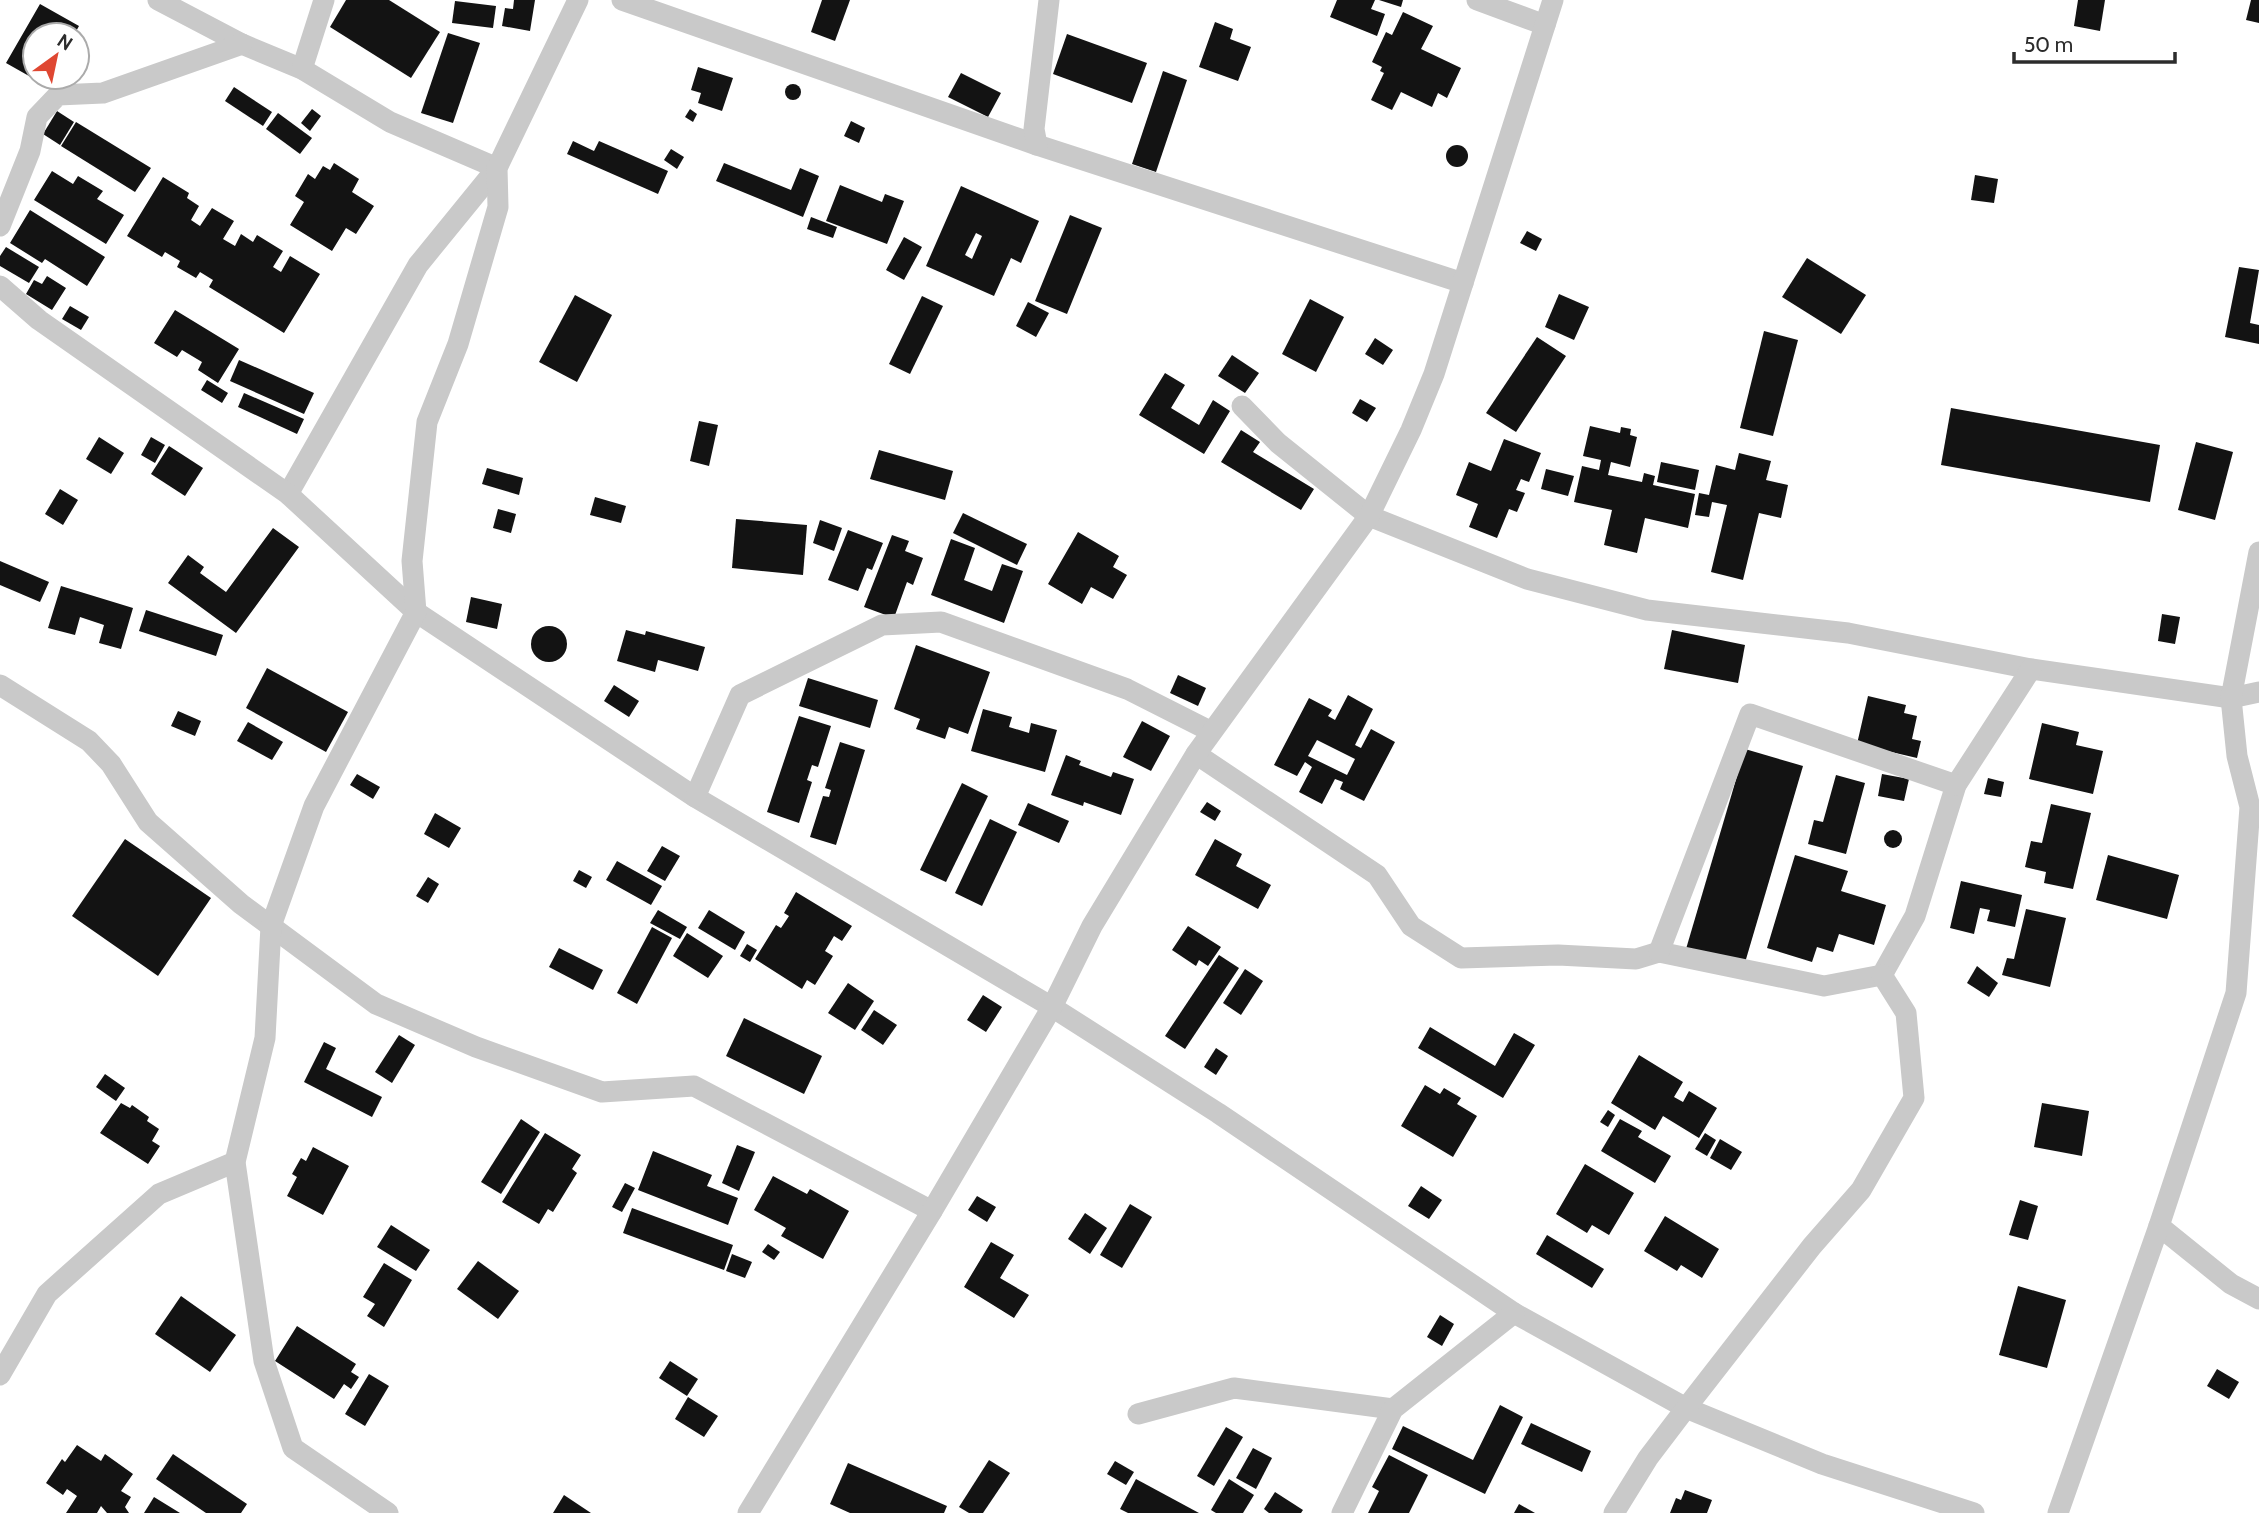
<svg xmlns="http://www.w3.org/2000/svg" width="2259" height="1513" font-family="Cabin,sans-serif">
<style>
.building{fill:#131313;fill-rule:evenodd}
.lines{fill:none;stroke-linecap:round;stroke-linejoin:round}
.street{stroke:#c9c9c9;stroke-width:21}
</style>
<rect width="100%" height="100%" fill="#fff"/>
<g class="building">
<path d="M346,0H389L440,32L411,78L330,27Z"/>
<path d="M514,0H535L530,31L502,26L505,8L513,9Z"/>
<path d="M822,0H850L835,41L811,32Z"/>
<path d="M1337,0H1375L1371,9L1385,14L1377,36L1330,17Z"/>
<path d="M1379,0H1403L1401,7Z"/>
<path d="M2078,0H2105L2100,31L2074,26Z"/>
<path d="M2251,0H2259V23L2246,20Z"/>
<path d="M455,1L496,6L493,28L452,23Z"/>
<path d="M40,4L79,26L74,35H35V77H59L52,89L6,63Z"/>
<path d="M1403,12L1433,26L1421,49L1461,68L1447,98L1438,93L1432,107L1401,92L1392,110L1371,100L1384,73L1380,71L1382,67L1372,62L1386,32L1392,35Z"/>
<path d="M1215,22L1233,29L1230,39L1251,47L1238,81L1199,67Z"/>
<path d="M448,33L480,43L453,123L421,113Z"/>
<path d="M1067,34L1147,63L1132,103L1053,74Z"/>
<path d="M698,67L733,78L722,111L698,103L701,93L691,90Z"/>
<path d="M1163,71L1187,80L1156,172L1132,164Z"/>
<path d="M961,73L1001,93L988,117L948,97Z"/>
<circle cx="793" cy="92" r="8"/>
<path d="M234,87L272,112L263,126L225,101Z"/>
<path d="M312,109L321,116L310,131L301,123Z"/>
<path d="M690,109L697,114L693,122L685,117Z"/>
<path d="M57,111L74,122L60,145L43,134Z"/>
<path d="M278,113L312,138L300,154L266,129Z"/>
<path d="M851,121L865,128L859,143L844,136Z"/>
<path d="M76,122L151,168L135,192L61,146Z"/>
<path d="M573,141L594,151L599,141L668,171L658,194L567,154Z"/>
<circle cx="1457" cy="156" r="11"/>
<path d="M671,149L684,157L677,169L664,160Z"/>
<path d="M334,163L359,179L352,192L374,206L356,234L346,228L332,251L290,225L304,202L295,196L308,174L315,179L323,166L330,170Z"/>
<path d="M724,163L791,190L800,168L819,176L803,217L716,181Z"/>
<path d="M52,171L73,184L78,176L103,191L97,199L124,215L106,244L34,200Z"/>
<path d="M1975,175L1998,179L1994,203L1971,200Z"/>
<path d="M163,177L189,193L187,198L199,206L191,220L200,226L212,208L234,221L223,239L235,246L241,234L253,242L257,235L283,251L273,267L281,272L290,256L320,274L284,333L209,287L213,280L200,272L196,278L177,267L180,261L165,252L162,257L127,236Z"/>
<path d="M840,185L882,202L885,194L904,201L887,244L826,221Z"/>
<path d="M961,186L1039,221L1021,263L1011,258L994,296L926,266ZM976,233L982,236L972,259L965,255Z"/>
<path d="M30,210L105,257L87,286L45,259L42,263L10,243Z"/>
<path d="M1070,215L1102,228L1067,314L1035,301Z"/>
<path d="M811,217L837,227L833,238L807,229Z"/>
<path d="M1527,231L1542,239L1536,251L1520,243Z"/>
<path d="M904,237L922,247L904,280L886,270Z"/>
<path d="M6,247L39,267L29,283L0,266V256Z"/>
<path d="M1807,258L1866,295L1841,334L1782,297Z"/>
<path d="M2239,267L2259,270L2250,323L2259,325V344L2225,337Z"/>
<path d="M47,276L66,288L52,310L26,294L34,280L42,284Z"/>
<path d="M1559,294L1589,307L1574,340L1545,327Z"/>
<path d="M575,295L612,315L577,382L539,362Z"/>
<path d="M922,296L943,306L910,374L889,364Z"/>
<path d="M1310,299L1344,317L1316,372L1282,354Z"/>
<path d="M1028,302L1049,313L1036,337L1016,326Z"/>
<path d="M70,306L89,317L81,330L62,319Z"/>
<path d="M175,310L239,349L218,383L198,370L202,362L182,350L177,357L154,343Z"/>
<path d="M1764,331L1798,340L1773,436L1740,428Z"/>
<path d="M1537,337L1566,356L1516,432L1486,413Z"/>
<path d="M1375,338L1393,350L1383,365L1365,354Z"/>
<path d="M1232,355L1259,373L1245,393L1218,376Z"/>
<path d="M239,360L314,393L304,414L230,381Z"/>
<path d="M1165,373L1185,385L1171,408L1199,425L1213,400L1230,411L1204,454L1139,415Z"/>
<path d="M207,380L228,393L222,403L201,390Z"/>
<path d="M244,393L304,419L297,434L238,407Z"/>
<path d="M1360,399L1376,408L1367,422L1352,413Z"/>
<path d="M1951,408L2160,445L2150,502L1941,465Z"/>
<path d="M699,421L718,425L709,466L690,461Z"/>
<path d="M1590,426L1620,433L1621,427L1631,429L1630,435L1637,437L1630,467L1611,462L1608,475L1642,482L1644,473L1655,476L1653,485L1695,494L1688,528L1645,518L1637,553L1604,545L1612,510L1574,502L1582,466L1599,470L1601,460L1583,456Z"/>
<path d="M1241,430L1260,442L1253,452L1314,489L1301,510L1221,462Z"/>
<path d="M99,437L124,453L111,474L86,459Z"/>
<path d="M151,437L165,445L155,463L141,455Z"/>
<path d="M1504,439L1541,453L1529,482L1521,479L1516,490L1525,493L1517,512L1509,509L1497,538L1469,527L1478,504L1456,495L1469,462L1491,471Z"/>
<path d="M2196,442L2233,452L2215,520L2178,510Z"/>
<path d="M169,446L203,468L185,496L151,474Z"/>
<path d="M879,450L953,471L945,500L870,479Z"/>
<path d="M1739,453L1771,461L1766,480L1788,485L1781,518L1759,513L1743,580L1711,572L1727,505L1712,502L1709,517L1695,515L1699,493L1709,495L1716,465L1735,470Z"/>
<path d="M1661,462L1699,470L1695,490L1657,482Z"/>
<path d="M487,468L523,478L519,495L482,484Z"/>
<path d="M1546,469L1574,476L1568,496L1541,489Z"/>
<path d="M60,489L78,500L63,525L45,514Z"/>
<path d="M595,497L626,506L621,523L590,515Z"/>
<path d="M498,509L516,514L511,533L493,528Z"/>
<path d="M963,513L1027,544L1017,565L953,533Z"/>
<path d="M736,519L807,525L803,575L732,568Z"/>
<path d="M820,520L842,528L834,551L813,543Z"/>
<path d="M273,528L299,547L236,633L168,583L188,555L204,567L200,573L226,592Z"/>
<path d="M848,530L883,543L872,570L867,568L858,591L828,580Z"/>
<path d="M1078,532L1119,556L1113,567L1127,575L1113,599L1091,587L1082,604L1048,584Z"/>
<path d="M892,535L909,541L905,551L923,558L913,585L907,582L894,618L864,607Z"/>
<path d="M951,539L975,548L964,580L992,591L1002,564L1023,571L1004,623L931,595Z"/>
<path d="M0,561L49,582L40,602L0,585Z"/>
<path d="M61,586L133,608L121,649L99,643L104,625L80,617L75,635L48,628Z"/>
<path d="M471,597L502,604L497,629L466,622Z"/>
<path d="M146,610L223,635L216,656L139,631Z"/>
<path d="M2162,614L2180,617L2175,644L2158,641Z"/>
<circle cx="549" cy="644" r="18"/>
<path d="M626,630L645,635L646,631L705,647L698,671L658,660L655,672L617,661Z"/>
<path d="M1672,630L1745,645L1738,683L1664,669Z"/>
<path d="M916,645L990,672L968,734L949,727L945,739L916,729L920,719L894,709Z"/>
<path d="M267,668L348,712L326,752L246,708Z"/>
<path d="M1178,675L1206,688L1198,706L1170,693Z"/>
<path d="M808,678L878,700L870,728L799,706Z"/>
<path d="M614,685L639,701L629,717L604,701Z"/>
<path d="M1348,695L1373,709L1355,745L1361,748L1371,729L1395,742L1364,801L1340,789L1343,782L1335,779L1322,804L1299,792L1312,767L1305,762L1297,776L1274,765L1309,698L1332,710L1328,716L1335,720ZM1317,740L1355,759L1347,775L1308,756Z"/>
<path d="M1868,696L1906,705L1904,713L1917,716L1912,739L1921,741L1917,758L1857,744Z"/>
<path d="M983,709L1012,717L1009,727L1029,733L1031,723L1057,730L1045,772L971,751Z"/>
<path d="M178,711L201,721L195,736L171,726Z"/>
<path d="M799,716L831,726L818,767L812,765L807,780L812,782L799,823L767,812Z"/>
<path d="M1142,721L1170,736L1151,771L1123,757Z"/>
<path d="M248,722L283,742L272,760L237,741Z"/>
<path d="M2042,723L2079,732L2076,745L2103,751L2093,794L2029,779Z"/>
<path d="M840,742L865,750L836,845L810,837L823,796L829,797L831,790L825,788Z"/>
<path d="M1745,749L1803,766L1744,966L1686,949Z"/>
<path d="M1066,755L1081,761L1079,765L1111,777L1113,772L1134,779L1121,815L1084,802L1083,806L1051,795Z"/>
<path d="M357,774L380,787L373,799L350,785Z"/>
<path d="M1882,774L1909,779L1904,801L1878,796Z"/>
<path d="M1836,775L1865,783L1846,854L1808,844L1814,820L1823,822Z"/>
<path d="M1988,778L2004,782L2001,797L1984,794Z"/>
<path d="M962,783L988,796L946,882L920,870Z"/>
<path d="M1207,802L1221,811L1215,821L1200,812Z"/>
<path d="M1028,803L1069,821L1059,843L1018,825Z"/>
<path d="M2051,804L2091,813L2073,889L2044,883L2046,872L2025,867L2031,841L2042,843Z"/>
<path d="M435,813L461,828L449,848L424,834Z"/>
<path d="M990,819L1017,832L982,906L955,893Z"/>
<circle cx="1893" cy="839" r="9"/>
<path d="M125,839L211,898L158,976L72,916Z"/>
<path d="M1215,839L1242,854L1236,866L1271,885L1258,909L1195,875Z"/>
<path d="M662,846L680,856L665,881L647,871Z"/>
<path d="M1795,855L1848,871L1841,891L1886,905L1874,945L1839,934L1833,952L1817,947L1812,962L1767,948Z"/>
<path d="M2108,855L2179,875L2167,919L2096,900Z"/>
<path d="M617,861L662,886L651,905L606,880Z"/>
<path d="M579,870L592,877L586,888L573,881Z"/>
<path d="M428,877L439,884L428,903L416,896Z"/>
<path d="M1961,881L2022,895L2015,927L1987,921L1990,910L1980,908L1974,934L1950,928Z"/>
<path d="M796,892L852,926L842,941L834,936L825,951L833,956L815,985L807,980L802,989L755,959L776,925L781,928L789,916L784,913Z"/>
<path d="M2026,909L2066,918L2050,987L2002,975L2007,958L2014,959Z"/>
<path d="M658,910L687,927L680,939L650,923Z"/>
<path d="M709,910L745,932L735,950L698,928Z"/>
<path d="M1188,926L1221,947L1208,966L1199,960L1196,966L1172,950Z"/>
<path d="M652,927L672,938L637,1004L617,993Z"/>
<path d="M687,933L723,956L708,978L673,956Z"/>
<path d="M747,944L757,950L750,962L740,956Z"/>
<path d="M559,948L603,970L593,990L549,967Z"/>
<path d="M1219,955L1239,968L1185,1049L1165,1036Z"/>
<path d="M1977,966L1998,983L1989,997L1967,983Z"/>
<path d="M1245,969L1263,981L1241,1015L1223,1003Z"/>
<path d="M848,983L874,1001L855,1030L828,1013Z"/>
<path d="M983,995L1002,1007L986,1032L967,1020Z"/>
<path d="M874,1010L897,1025L883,1045L861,1030Z"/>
<path d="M744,1018L822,1056L804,1094L726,1056Z"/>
<path d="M1430,1027L1495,1066L1514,1033L1535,1045L1503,1098L1418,1048Z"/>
<path d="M399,1035L415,1045L392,1083L375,1072Z"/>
<path d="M324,1042L336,1048L326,1069L382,1097L372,1117L304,1082Z"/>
<path d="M1216,1048L1228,1056L1216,1075L1204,1067Z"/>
<path d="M1639,1055L1683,1082L1674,1097L1683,1102L1689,1091L1717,1108L1699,1138L1663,1116L1655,1130L1611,1103Z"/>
<path d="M105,1074L125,1088L116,1101L96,1087Z"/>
<path d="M1425,1085L1440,1094L1444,1088L1461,1098L1457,1104L1477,1116L1453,1157L1401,1126Z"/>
<path d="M121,1103L130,1108L132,1105L149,1117L147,1121L159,1129L152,1141L160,1146L148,1164L100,1133Z"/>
<path d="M2042,1103L2089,1111L2082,1156L2034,1147Z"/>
<path d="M1608,1110L1615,1115L1608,1127L1600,1122Z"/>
<path d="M521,1119L540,1132L501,1194L481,1182Z"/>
<path d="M1620,1119L1642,1131L1638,1137L1671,1156L1655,1183L1601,1151Z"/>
<path d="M545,1133L581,1155L572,1169L577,1173L553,1212L548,1209L539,1224L502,1202Z"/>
<path d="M1705,1133L1716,1140L1707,1156L1695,1149Z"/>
<path d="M1720,1139L1742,1152L1731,1170L1710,1158Z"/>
<path d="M737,1145L755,1152L739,1191L722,1183Z"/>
<path d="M313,1147L349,1166L323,1215L287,1196L297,1177L292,1174L301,1158L306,1161Z"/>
<path d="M653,1151L712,1175L707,1186L738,1198L728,1225L638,1190Z"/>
<path d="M1585,1164L1634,1193L1609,1235L1592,1225L1587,1233L1556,1214Z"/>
<path d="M773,1176L807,1194L810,1189L849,1211L823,1259L781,1236L786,1228L754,1210Z"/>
<path d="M625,1183L635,1188L622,1212L612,1207Z"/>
<path d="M1421,1186L1442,1200L1429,1219L1408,1206Z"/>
<path d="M977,1196L996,1207L987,1222L968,1210Z"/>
<path d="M2020,1200L2038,1206L2028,1240L2009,1235Z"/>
<path d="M1130,1204L1152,1217L1122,1268L1100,1255Z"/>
<path d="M632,1208L733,1245L724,1270L623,1233Z"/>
<path d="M1085,1213L1107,1228L1090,1254L1068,1239Z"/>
<path d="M1665,1216L1719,1249L1702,1278L1681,1265L1677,1271L1644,1251Z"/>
<path d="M391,1225L430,1250L416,1271L377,1247Z"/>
<path d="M1547,1235L1604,1269L1592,1288L1536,1254Z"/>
<path d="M991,1242L1014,1255L1000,1278L1029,1295L1014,1318L964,1287Z"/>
<path d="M768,1244L780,1252L774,1260L762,1252Z"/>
<path d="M732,1254L752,1262L745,1278L726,1271Z"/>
<path d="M478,1261L519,1291L498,1319L457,1289Z"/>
<path d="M384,1263L412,1280L384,1327L367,1316L375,1304L363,1297Z"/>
<path d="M2018,1286L2066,1300L2047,1368L1999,1355Z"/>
<path d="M181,1296L236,1335L210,1372L155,1334Z"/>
<path d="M1440,1315L1454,1324L1442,1346L1427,1337Z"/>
<path d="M297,1326L356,1364L351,1372L359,1377L351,1389L344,1384L334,1399L275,1361Z"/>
<path d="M670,1361L698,1379L687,1396L659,1378Z"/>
<path d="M2217,1369L2239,1382L2229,1399L2207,1386Z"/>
<path d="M369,1374L389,1386L365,1426L345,1414Z"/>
<path d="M688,1397L718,1416L704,1437L675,1419Z"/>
<path d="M1500,1405L1523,1417L1485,1494L1392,1449L1403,1426L1473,1460Z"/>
<path d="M1531,1423L1591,1451L1582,1472L1521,1444Z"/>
<path d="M1226,1427L1243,1437L1214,1486L1197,1476Z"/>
<path d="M77,1445L101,1461L105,1454L133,1474L121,1491L131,1497L125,1507L129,1513H107L101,1506L97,1513H66L77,1496L67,1489L63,1495L46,1483L62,1459L65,1462Z"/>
<path d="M1253,1448L1272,1458L1256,1489L1236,1478Z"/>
<path d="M173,1454L247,1504L241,1513H206L156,1479Z"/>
<path d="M1389,1455L1428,1475L1409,1513H1368L1379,1491L1372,1487Z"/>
<path d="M989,1460L1010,1473L983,1513H969L959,1507Z"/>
<path d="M1115,1461L1134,1472L1126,1485L1107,1474Z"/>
<path d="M848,1463L947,1506L944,1513H850L830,1504Z"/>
<path d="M1136,1479L1199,1513H1128L1120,1509Z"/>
<path d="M1229,1479L1254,1495L1243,1513H1216L1211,1510Z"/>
<path d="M1685,1490L1712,1500L1707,1513H1670L1676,1498L1681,1500Z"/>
<path d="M1275,1492L1303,1510L1301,1513H1269L1264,1509Z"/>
<path d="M564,1495L591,1513H553Z"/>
<path d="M154,1497L180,1513H144Z"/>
<path d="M1519,1504L1535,1513H1514Z"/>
</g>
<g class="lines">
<g class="street">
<path d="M158,0L242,44L302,69L390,122L497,168L418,265L288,494"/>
<path d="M622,0L1037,145L1463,283"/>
<path d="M1477,0L1545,25"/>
<path d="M302,69L324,0"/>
<path d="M1037,145L1034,129L1049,0"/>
<path d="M0,226L30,151L37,117L58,95L103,93L242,44"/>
<path d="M0,286L39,320L288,494L416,612L695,797L1052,1007L1218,1113L1514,1313L1686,1408L1822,1464L1974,1513"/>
<path d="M1242,406L1278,443L1369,516L1527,579L1647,610L1848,633L2031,669L2231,698L2259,692"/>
<path d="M0,685L89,741L111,764L148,822L241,904L376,1004L476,1047L602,1092L694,1086L932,1211"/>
<path d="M1196,754L1377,875L1411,926L1461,958L1558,955L1636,959L1659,952L1824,986L1882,975L1915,916L1956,785L2031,669"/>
<path d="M695,797L740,695L882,625L941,622L1127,689L1210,731"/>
<path d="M1659,952L1750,714L1956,785"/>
<path d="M2159,1226L2231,1284L2259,1299"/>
<path d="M0,1375L47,1294L159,1194L235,1162"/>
<path d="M1138,1414L1234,1388L1393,1409"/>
<path d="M388,1513L293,1448L264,1361L235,1162L265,1038L271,926L314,806L416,612L412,561L427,422L458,344L498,207L497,168L578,0"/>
<path d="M748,1513L932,1211L1052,1007L1092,926L1196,754L1369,516L1411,430L1434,374L1553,0"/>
<path d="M1342,1513L1393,1409L1514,1313"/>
<path d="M1614,1513L1648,1458L1686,1408L1812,1246L1861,1190L1914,1098L1906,1013L1882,975"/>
<path d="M2058,1513L2159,1226L2236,993L2250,807L2237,756L2231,698L2259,552"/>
</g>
</g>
<g transform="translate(56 56) rotate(33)"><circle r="33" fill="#ffffff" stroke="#ababab" stroke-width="2"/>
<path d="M0-5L12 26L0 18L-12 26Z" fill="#df4732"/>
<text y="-10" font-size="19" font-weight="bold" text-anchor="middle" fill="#2c2c2c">N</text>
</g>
<path d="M2014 52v10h161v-10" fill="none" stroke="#2c2c2c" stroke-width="3.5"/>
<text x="2024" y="52" font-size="21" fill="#2c2c2c" stroke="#ffffff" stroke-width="5" paint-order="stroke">50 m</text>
</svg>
